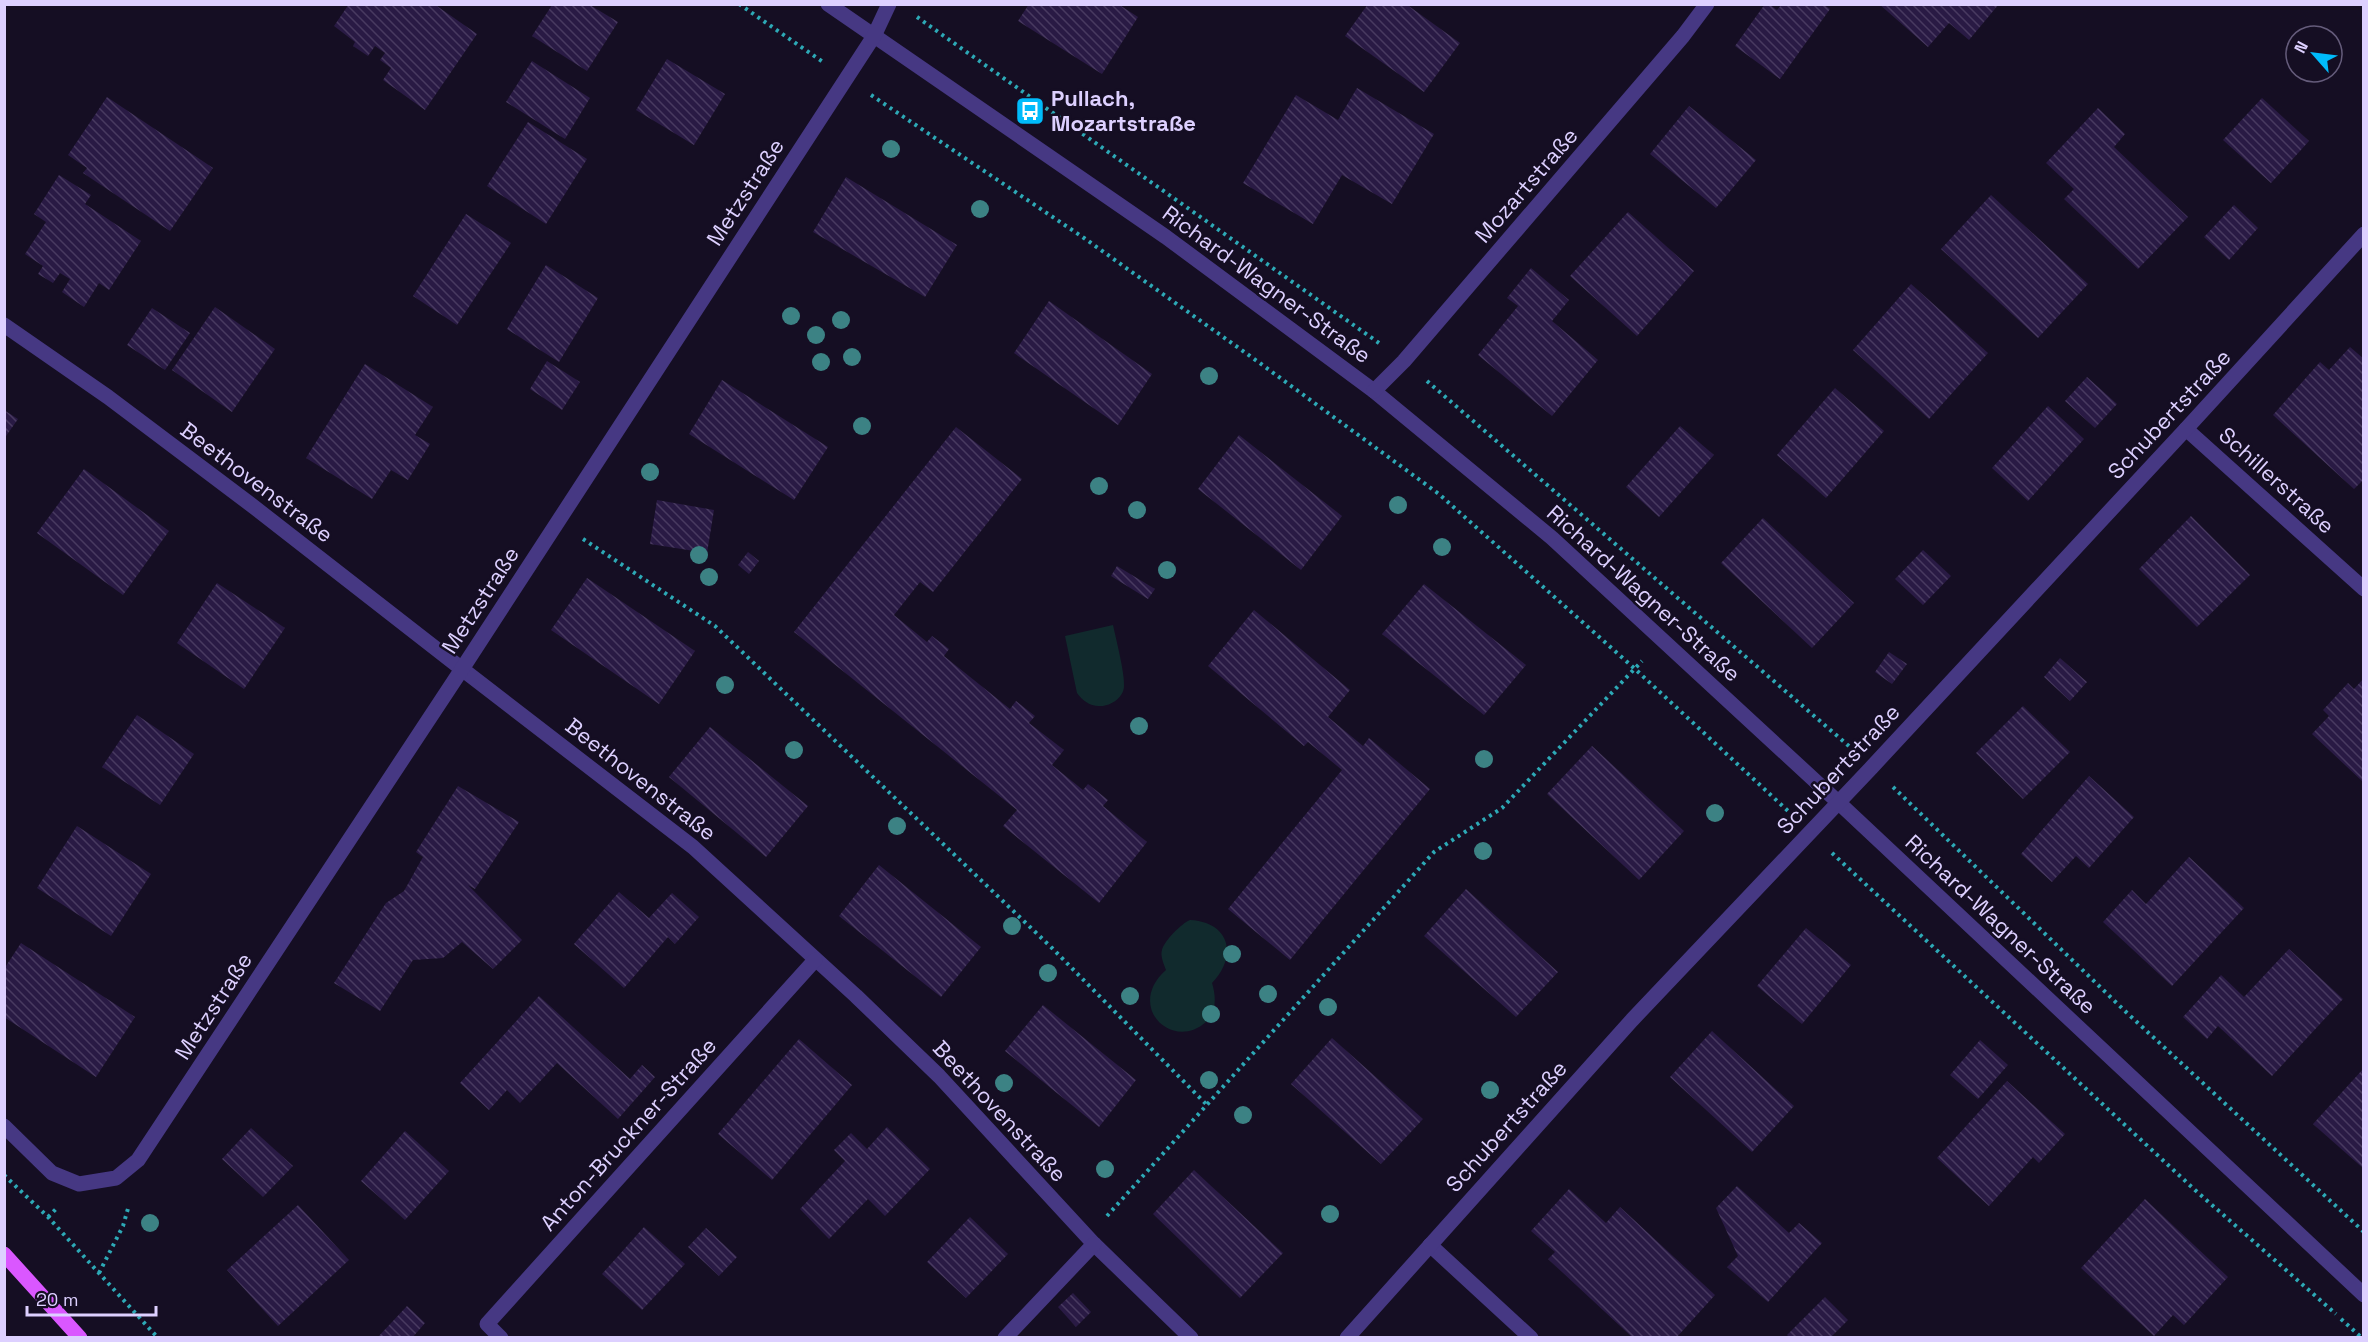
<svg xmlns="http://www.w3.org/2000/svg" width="2368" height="1342" font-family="'Space Grotesk',sans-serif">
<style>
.green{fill:#112a2d}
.building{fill:url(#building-back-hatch)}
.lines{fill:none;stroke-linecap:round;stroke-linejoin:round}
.path{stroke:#2da9b6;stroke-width:4;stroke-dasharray:3 4.5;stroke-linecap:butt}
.minor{stroke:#463883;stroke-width:15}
.major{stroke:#da57ff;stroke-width:15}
.tree{fill:#3c8284}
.labels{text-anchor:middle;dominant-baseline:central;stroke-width:5;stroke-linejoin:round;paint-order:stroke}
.poi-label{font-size:22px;font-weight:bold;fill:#ddd0ff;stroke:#150e23;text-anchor:start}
.street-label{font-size:22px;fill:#ddd0ff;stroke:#150e23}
</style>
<defs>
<pattern id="building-back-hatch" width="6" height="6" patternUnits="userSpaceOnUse" patternTransform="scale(1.5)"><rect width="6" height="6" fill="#291a44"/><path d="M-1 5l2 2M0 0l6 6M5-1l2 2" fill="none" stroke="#483a60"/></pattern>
</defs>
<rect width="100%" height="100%" fill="#150e23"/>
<g class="green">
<path d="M1113,625C1116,639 1125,674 1124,686C1124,697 1111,706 1101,706C1091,707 1083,701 1077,693L1065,636Z"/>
<path d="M1190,920C1230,922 1238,956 1212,983C1216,996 1217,1011 1206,1022C1172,1052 1125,1006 1166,970C1164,964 1160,956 1162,950C1164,941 1182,923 1190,920Z"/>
</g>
<g class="building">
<path d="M349,4H434L477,34L425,110L383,80L391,68L380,60L385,53L375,46L368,56L353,46L355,42L334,26Z"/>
<path d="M1029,4H1118L1138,17L1102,74L1018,21Z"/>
<path d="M1368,4H1406L1460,43L1424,92L1345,36Z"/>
<path d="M1765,4H1769L1777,10L1782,4H1823L1830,9L1780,79L1735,46Z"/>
<path d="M1879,4H1999L1969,40L1949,23L1928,47Z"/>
<path d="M552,5H590L618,22L587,71L532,36Z"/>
<path d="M667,59L725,94L694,145L636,110Z"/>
<path d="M532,61L590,98L565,139L506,102Z"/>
<path d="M1357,88L1434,134L1392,204L1342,175L1313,224L1243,183L1296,95L1338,120Z"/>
<path d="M107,97L213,168L170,231L83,173L87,168L68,155Z"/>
<path d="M2262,98L2309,141L2271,183L2223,140Z"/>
<path d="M1689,106L1756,160L1716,208L1650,154Z"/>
<path d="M2098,108L2125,134L2114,147L2188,217L2138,269L2064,199L2074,189L2046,163Z"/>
<path d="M528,122L587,159L546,224L487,186Z"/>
<path d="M59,175L91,195L85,204L141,241L109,290L99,283L84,307L62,292L70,279L60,273L53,283L38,274L43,266L25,254L46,222L34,214Z"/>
<path d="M846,177L957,245L925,297L813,232Z"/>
<path d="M1991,195L2088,284L2038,338L1941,249Z"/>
<path d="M2234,205L2258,228L2229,260L2204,237Z"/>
<path d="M1628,212L1694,271L1637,336L1570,276Z"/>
<path d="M466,214L511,243L457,325L413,296Z"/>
<path d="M546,265L598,298L559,362L507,329Z"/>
<path d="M1531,268L1569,300L1552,321L1598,360L1552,416L1478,355L1518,306L1507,298Z"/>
<path d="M1911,284L1988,353L1929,419L1853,350Z"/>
<path d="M1049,301L1152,374L1118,425L1014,353Z"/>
<path d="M215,307L275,349L232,412L172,370Z"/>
<path d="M152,308L190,333L165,370L127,345Z"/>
<path d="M2350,347L2364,359V479L2354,489L2273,415L2320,362L2329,370Z"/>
<path d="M547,361L580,382L562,410L530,389Z"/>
<path d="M365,364L433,407L415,435L430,444L408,480L391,470L372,499L306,458Z"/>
<path d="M2087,377L2117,404L2095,428L2065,401Z"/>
<path d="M722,380L828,447L794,500L689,434Z"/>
<path d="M1835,388L1884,431L1826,498L1777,455Z"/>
<path d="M2048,406L2084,439L2028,501L1992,468Z"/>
<path d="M4,410L18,419L4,439Z"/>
<path d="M1680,426L1714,455L1659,517L1626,487Z"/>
<path d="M956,427L1022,479L933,592L920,582L894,615L927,642L932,636L949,649L944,656L1010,709L1016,701L1035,716L1029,723L1064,750L1052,765L1083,790L1088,784L1108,800L1103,806L1147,842L1099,903L1003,826L1017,810L794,632Z"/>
<path d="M1239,435L1342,516L1301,570L1198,489Z"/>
<path d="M84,469L169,531L123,595L37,533Z"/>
<path d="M657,500L714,510L707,553L650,544Z"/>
<path d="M2191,516L2250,575L2197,627L2139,569Z"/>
<path d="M1763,518L1854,603L1812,648L1721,563Z"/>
<path d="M1923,550L1951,576L1923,605L1895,579Z"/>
<path d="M748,552L759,561L749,574L738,565Z"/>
<path d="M1117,566L1155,589L1148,599L1111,576Z"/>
<path d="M587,578L695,651L659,704L551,630Z"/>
<path d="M217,583L285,628L244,689L177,643Z"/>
<path d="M1424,584L1526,665L1484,715L1382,634Z"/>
<path d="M1254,610L1350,690L1328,717L1363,746L1369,738L1430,789L1290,960L1228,909L1342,770L1308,742L1304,746L1208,666Z"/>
<path d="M1889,652L1907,664L1892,684L1875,672Z"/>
<path d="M2060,658L2087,682L2070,701L2044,677Z"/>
<path d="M2364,678V780L2362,781L2312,734L2329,716L2323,710L2348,683L2354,689Z"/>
<path d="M2023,706L2070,752L2023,799L1976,753Z"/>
<path d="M137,715L194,754L160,805L102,767Z"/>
<path d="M710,727L808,806L766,857L669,777Z"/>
<path d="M1592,746L1684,831L1639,880L1547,794Z"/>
<path d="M2089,776L2134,817L2089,868L2076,856L2052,882L2021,854Z"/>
<path d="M458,786L519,822L475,889L468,885L522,940L493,969L462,942L443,958L413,960L380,1011L334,983L386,903L404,891L423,857L416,852Z"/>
<path d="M77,826L151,874L111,936L37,888Z"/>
<path d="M2189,857L2244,908L2172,986L2103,922L2132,890L2146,904Z"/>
<path d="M879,865L981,947L941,997L839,916Z"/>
<path d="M1466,889L1558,972L1516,1017L1424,936Z"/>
<path d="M619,892L649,918L672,893L699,917L675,944L668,937L624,988L574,944Z"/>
<path d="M1806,928L1851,965L1802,1024L1757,986Z"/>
<path d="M21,943L135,1017L96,1077L4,1017V969Z"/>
<path d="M2289,949L2343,999L2272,1076L2218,1026L2207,1039L2183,1017L2221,975L2244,997Z"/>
<path d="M539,996L630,1079L642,1065L655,1077L618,1119L557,1063L520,1103L507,1090L489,1110L460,1083Z"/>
<path d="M1043,1005L1136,1080L1099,1127L1005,1051Z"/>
<path d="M1712,1031L1794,1106L1752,1152L1670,1077Z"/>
<path d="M1332,1038L1423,1119L1381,1164L1291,1084Z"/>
<path d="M799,1039L852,1085L772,1180L718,1134Z"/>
<path d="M1980,1040L2008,1065L1978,1099L1950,1075Z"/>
<path d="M2364,1068V1169L2313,1124Z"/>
<path d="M2007,1081L2065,1134L2039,1163L2033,1157L1989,1206L1937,1158Z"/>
<path d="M887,1127L930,1169L885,1216L868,1199L829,1239L800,1209L845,1161L834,1150L851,1133L867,1149Z"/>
<path d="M251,1128L293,1166L263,1197L222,1159Z"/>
<path d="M405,1131L449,1171L405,1220L361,1181Z"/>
<path d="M1194,1170L1283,1253L1240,1298L1153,1214Z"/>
<path d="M1737,1186L1789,1233L1799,1223L1822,1243L1768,1302L1727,1267L1738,1256L1716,1208Z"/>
<path d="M1569,1189L1606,1223L1620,1207L1715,1295L1676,1338H1633L1548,1259L1555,1252L1531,1231Z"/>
<path d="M2145,1199L2228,1277L2184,1325L2173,1315L2154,1336L2081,1268Z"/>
<path d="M298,1205L349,1260L278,1326L227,1270Z"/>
<path d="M970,1217L1008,1254L966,1298L927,1262Z"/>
<path d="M644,1227L685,1264L642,1310L602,1274Z"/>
<path d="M706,1228L737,1257L719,1276L688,1247Z"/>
<path d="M1073,1293L1091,1312L1076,1327L1058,1307Z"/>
<path d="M1825,1297L1848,1320L1830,1338H1790L1787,1335Z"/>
<path d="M407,1306L425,1323L412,1338H377Z"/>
</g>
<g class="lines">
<g class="path">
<path d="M739,4L823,62"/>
<path d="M917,17L1379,343"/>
<path d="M871,95L1084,238L1257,361L1439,494L1635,669L1788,811"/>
<path d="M1427,381L1850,747"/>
<path d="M583,539L715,626L1052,948L1207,1105"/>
<path d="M1893,787L2126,1012L2364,1232"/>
<path d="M1832,853L2195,1190L2336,1314"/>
<path d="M4,1175L48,1217L158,1338"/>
<path d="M1107,1216L1434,852L1502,808L1642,661"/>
<path d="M48,1217L58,1207"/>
<path d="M99,1273L123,1226L129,1205"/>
<path d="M2341,1319L2362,1338"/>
</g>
<g class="minor">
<path d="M828,4L1166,237L1374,391L1552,538L1838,802L2364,1295"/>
<path d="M4,325L108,397L254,507L462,669L693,847L856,996L939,1076L1094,1244L1191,1338"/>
<path d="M1374,391L1404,361L1683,36L1707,4"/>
<path d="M2186,429L2364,589"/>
<path d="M4,1126L52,1173L79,1184L116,1178L138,1160L462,669L874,36L889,4"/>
<path d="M1430,1245L1531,1338"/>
<path d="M501,1338L487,1324L815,960"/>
<path d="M1005,1338L1094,1244"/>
<path d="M1347,1338L1632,1020L1872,767L2186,429L2364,234"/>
</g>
<path class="major" d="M4,1254L80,1338"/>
</g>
<g class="tree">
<circle cx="891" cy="149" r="9"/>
<circle cx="980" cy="209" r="9"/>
<circle cx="791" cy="316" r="9"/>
<circle cx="841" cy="320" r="9"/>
<circle cx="816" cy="335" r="9"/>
<circle cx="852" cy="357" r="9"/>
<circle cx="821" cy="362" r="9"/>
<circle cx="1209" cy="376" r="9"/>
<circle cx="862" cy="426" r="9"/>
<circle cx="650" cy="472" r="9"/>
<circle cx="1099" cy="486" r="9"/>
<circle cx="1398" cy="505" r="9"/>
<circle cx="1137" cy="510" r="9"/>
<circle cx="1442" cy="547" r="9"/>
<circle cx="699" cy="555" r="9"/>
<circle cx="1167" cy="570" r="9"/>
<circle cx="709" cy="577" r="9"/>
<circle cx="725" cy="685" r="9"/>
<circle cx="1139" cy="726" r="9"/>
<circle cx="794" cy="750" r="9"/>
<circle cx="1484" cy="759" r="9"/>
<circle cx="1715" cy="813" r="9"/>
<circle cx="897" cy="826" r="9"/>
<circle cx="1483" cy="851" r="9"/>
<circle cx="1012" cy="926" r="9"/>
<circle cx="1232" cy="954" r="9"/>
<circle cx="1048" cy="973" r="9"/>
<circle cx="1268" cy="994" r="9"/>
<circle cx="1130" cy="996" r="9"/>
<circle cx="1328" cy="1007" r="9"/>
<circle cx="1211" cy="1014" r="9"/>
<circle cx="1209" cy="1080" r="9"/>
<circle cx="1004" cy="1083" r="9"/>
<circle cx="1490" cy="1090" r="9"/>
<circle cx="1243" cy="1115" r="9"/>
<circle cx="1105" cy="1169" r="9"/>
<circle cx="1330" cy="1214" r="9"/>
<circle cx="150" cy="1223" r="9"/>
</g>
<defs>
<g id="bus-square" transform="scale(1.5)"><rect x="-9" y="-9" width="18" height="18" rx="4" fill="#00bbfb" stroke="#150e23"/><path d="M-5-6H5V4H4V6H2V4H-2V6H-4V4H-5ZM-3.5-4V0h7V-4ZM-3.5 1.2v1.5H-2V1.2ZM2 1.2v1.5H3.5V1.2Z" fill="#fff"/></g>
</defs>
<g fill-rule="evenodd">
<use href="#bus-square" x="1030" y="111"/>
</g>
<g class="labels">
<g class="poi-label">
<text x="1051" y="98">Pullach,<tspan x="1051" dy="25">Mozartstraße</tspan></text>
</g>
<g class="street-label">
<text transform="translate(1526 185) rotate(-49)">Mozartstraße</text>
<text transform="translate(745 192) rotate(-57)">Metzstraße</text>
<text transform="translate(1267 284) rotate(36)">Richard-Wagner-Straße</text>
<text transform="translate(2169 414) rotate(-47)">Schubertstraße</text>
<text transform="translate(2277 480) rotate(42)">Schillerstraße</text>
<text transform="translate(257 482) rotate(37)">Beethovenstraße</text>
<text transform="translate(1644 593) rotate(42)">Richard-Wagner-Straße</text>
<text transform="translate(480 600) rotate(-57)">Metzstraße</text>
<text transform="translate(1838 769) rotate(-47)">Schubertstraße</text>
<text transform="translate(641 779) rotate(38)">Beethovenstraße</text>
<text transform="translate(2001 924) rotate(43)">Richard-Wagner-Straße</text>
<text transform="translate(213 1006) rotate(-57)">Metzstraße</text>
<text transform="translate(1000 1111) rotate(47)">Beethovenstraße</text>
<text transform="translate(1506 1126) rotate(-48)">Schubertstraße</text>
<text transform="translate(628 1134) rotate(-48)">Anton-Bruckner-Straße</text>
</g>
</g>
<rect width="2368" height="1342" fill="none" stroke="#ddd0ff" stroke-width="12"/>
<g transform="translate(2314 54) rotate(298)"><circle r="28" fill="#150e23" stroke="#655c7b" stroke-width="1.5"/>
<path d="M0-4.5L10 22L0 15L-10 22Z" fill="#00bbfb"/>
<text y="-9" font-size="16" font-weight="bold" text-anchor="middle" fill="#ddd0ff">N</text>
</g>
<path d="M27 1306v9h129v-9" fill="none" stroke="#ddd0ff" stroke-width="3"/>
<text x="36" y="1306" font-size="18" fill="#ddd0ff" stroke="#150e23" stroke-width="4.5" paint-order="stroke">20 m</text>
</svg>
